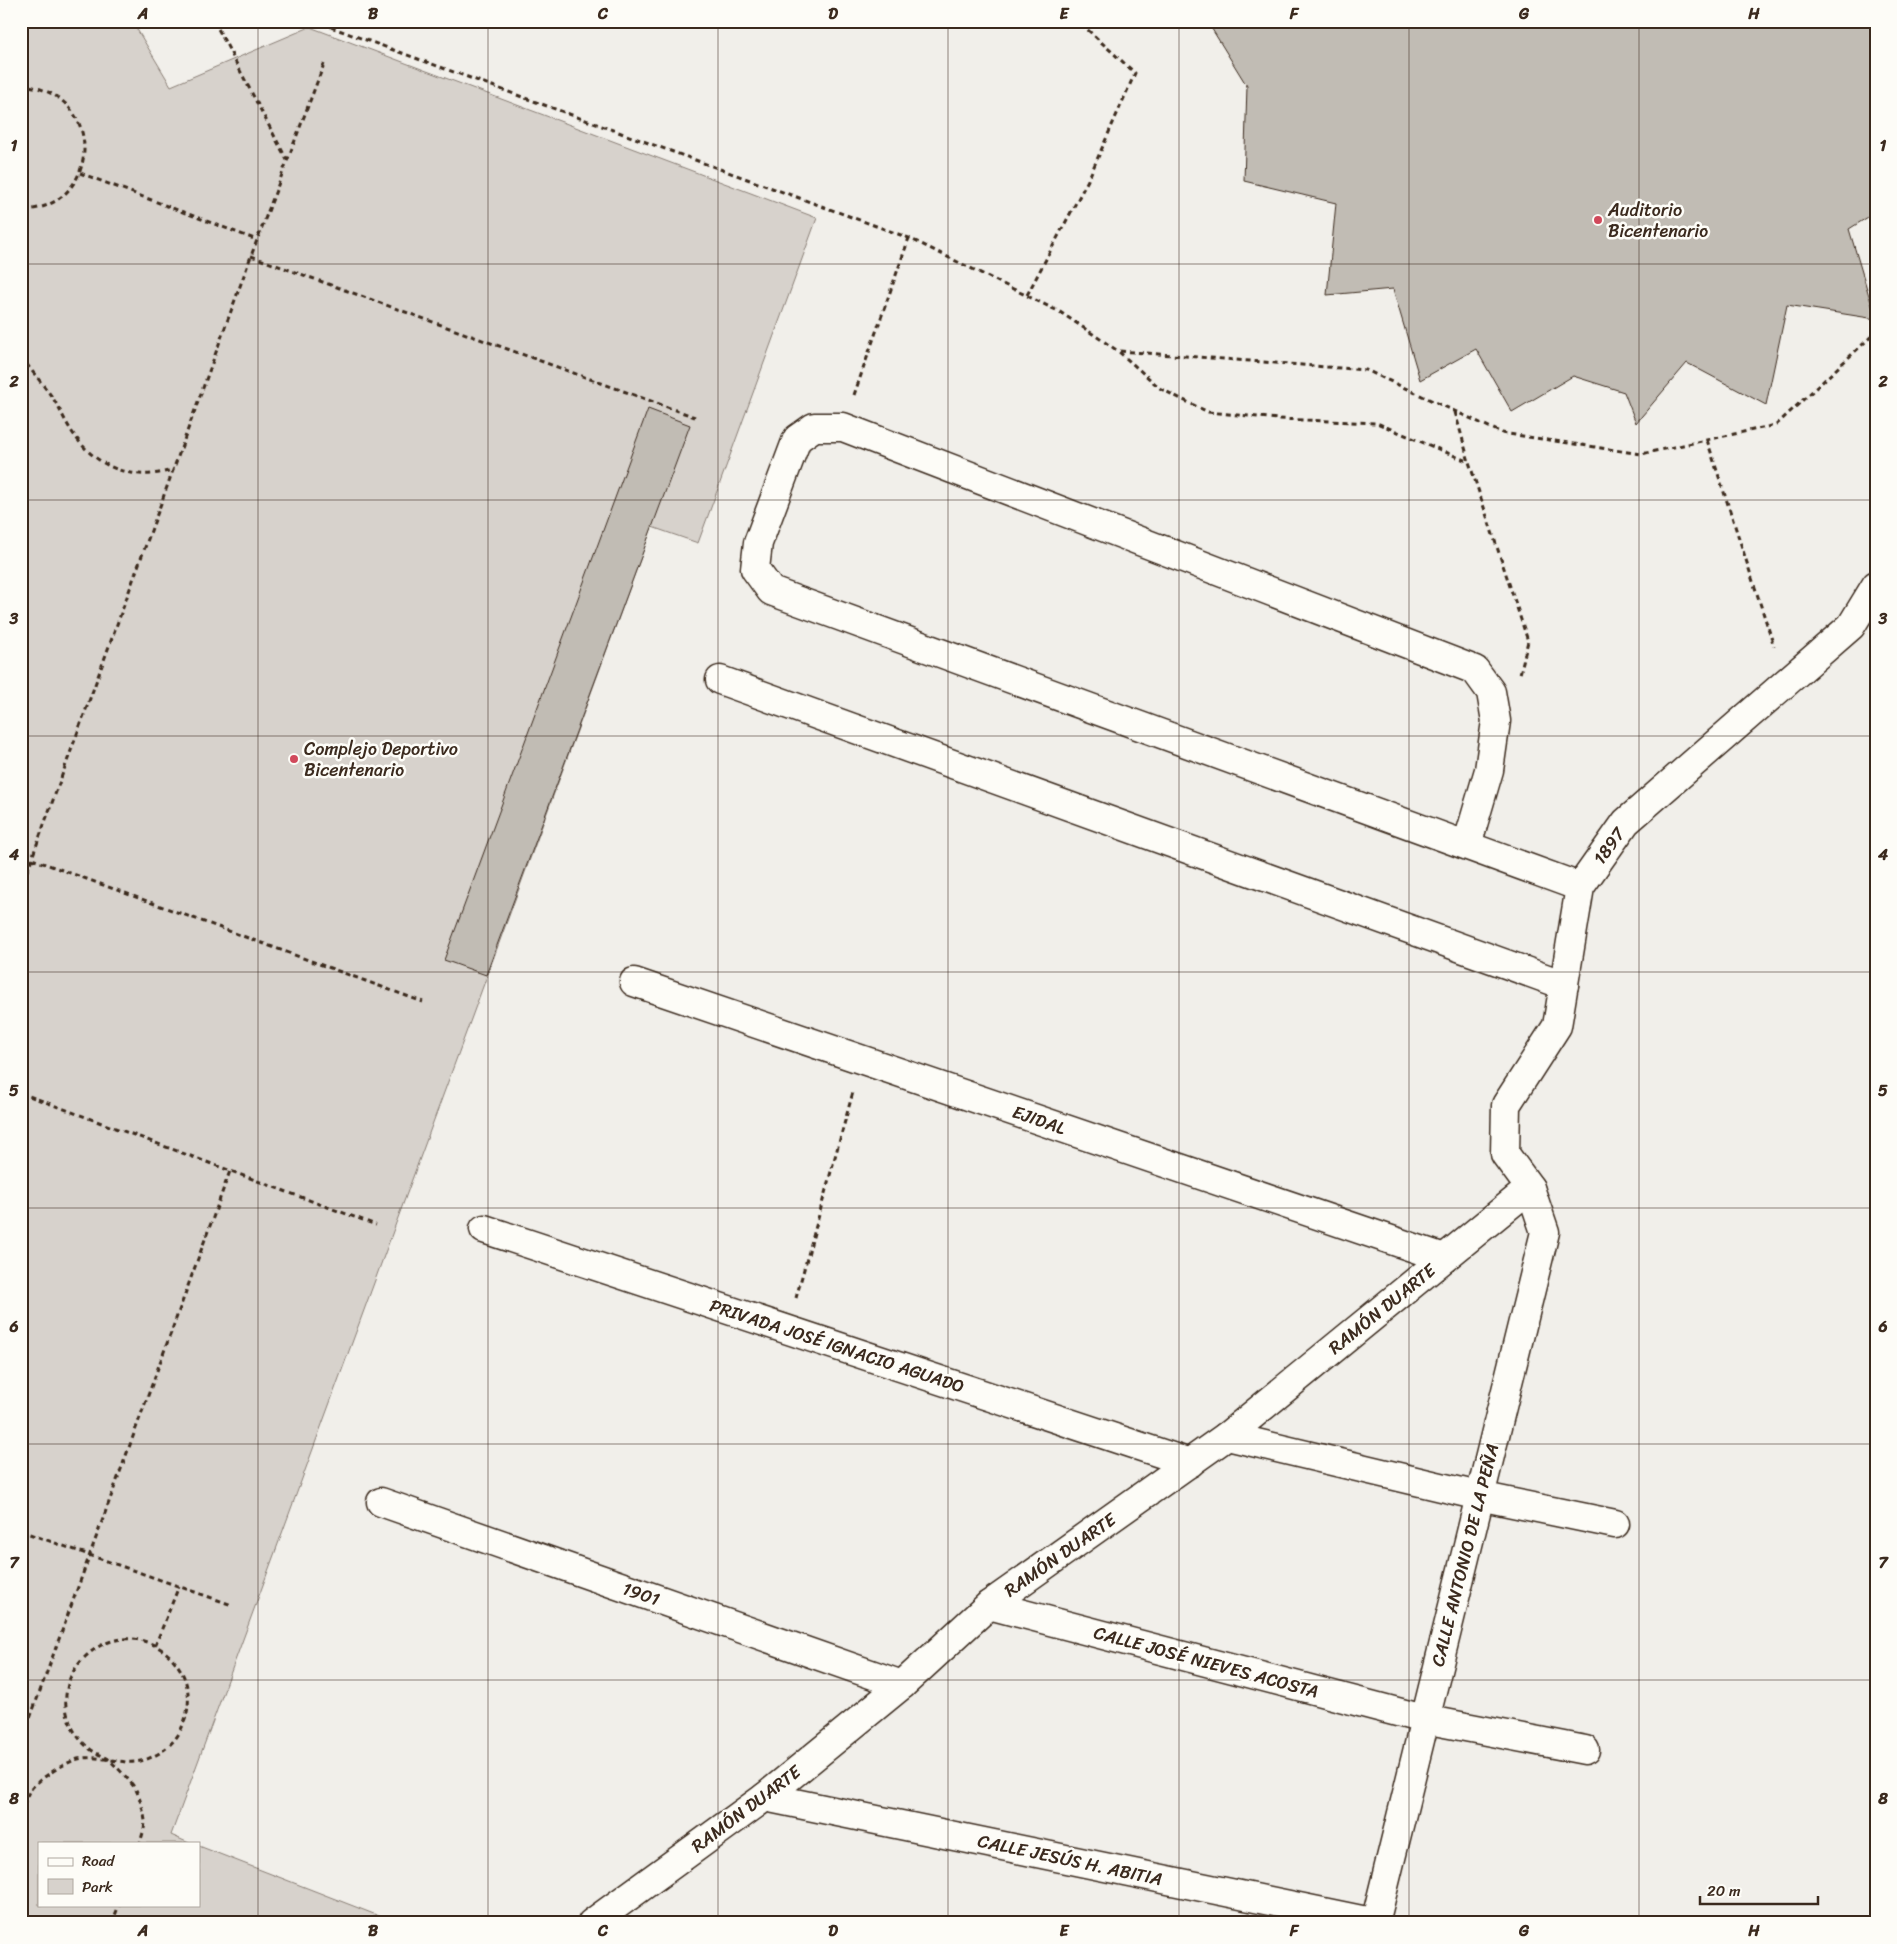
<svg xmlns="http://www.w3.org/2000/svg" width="1897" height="1944" font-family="Sriracha,sans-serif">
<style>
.green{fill:#d7d2cc;stroke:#897e75}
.building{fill:#c1bcb4;stroke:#3b2a1e}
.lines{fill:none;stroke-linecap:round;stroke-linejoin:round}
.minor-casing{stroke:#3b2a1e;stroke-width:31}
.path{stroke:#3b2a1e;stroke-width:3;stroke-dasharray:5 4;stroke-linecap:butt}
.minor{stroke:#fdfcf7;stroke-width:28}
.grid{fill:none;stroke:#3b2a1e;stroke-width:1;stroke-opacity:0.55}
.poi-dot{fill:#d1495b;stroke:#fdfcf7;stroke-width:2}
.labels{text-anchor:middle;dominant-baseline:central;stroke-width:5;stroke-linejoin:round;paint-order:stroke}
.poi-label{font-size:18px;fill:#3b2a1e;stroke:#fdfcf7;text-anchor:start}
.street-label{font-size:18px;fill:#3b2a1e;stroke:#fdfcf7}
.neatline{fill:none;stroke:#3b2a1e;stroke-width:2}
.grid-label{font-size:16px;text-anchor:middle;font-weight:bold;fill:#3b2a1e}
</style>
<rect width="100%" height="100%" fill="#f1efea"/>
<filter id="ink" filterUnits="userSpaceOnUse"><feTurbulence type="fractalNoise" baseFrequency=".02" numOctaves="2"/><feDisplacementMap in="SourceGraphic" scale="10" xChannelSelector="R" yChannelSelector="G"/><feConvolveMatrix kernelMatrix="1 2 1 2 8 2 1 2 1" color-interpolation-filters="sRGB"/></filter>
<g filter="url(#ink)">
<path class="green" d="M21,21H132L171,86L310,27L817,218L698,543L652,527L171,1835L189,1843H39V1905H199V1846L397,1923H21Z"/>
<g class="building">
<path d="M1207,21H1876V212L1849,229L1876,319L1787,305L1766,405L1687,363L1636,423L1624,392L1573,376L1512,412L1476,349L1420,380L1393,289L1327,295L1336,203L1244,181L1247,86Z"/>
<path d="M648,409L690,425L486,975L444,960Z"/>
</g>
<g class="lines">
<g class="minor-casing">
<g id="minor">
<path d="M720,680L1564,985"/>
<path d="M1467,845L1489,770L1496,721L1491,692L1475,670L843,427H814L797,439L758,543L755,569L771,591L1580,887"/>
<path d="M634,982L1444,1258"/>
<path d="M484,1229L1190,1463"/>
<path d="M1227,1436L1479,1496L1615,1524"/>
<path d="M381,1502L902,1685"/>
<path d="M989,1605L1424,1719L1585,1750"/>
<path d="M765,1797L1376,1923"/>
<path d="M592,1923L765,1797L902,1685L989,1605L1227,1436L1530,1188"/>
<path d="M1375,1923L1545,1232L1530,1188L1505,1154L1506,1105L1557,1026L1580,887L1626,822L1851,626L1876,585"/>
</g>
</g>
<g class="path">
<path d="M214,21L287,160"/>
<path d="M314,21L909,238L1060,312L1118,351L1161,389L1208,412L1279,419L1377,423L1469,462L1528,641L1520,674"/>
<path d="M21,85C109,93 101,210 21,210"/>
<path d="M80,173L257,240"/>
<path d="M251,256L695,417"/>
<path d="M1027,295L1088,180L1135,73L1078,21"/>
<path d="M1120,351L1366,370L1502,433L1641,454L1776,425L1876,332"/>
<path d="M21,357C31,370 42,383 52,397C61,410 67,427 78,440C101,470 138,482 174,469"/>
<path d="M854,395L909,238"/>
<path d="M1455,412L1469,462"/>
<path d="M1707,440L1774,646"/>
<path d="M32,859L423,1002"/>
<path d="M21,888L251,256L324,64"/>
<path d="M21,1093L376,1225"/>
<path d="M796,1298L853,1092"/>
<path d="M21,1531L232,1605"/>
<path d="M155,1646L179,1586"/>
<path d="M21,1743L230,1171"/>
<path d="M21,1814C24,1807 25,1799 29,1792C36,1780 64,1763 78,1759C93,1755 111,1761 127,1762C145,1764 168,1751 178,1735C217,1669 137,1607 85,1657C76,1666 69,1676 67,1689C62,1712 72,1735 90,1749C95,1753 101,1755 107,1758C113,1763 134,1784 137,1792C140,1799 144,1812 145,1821C145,1827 142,1836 140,1843"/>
<path d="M112,1923L119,1905"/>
</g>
<use href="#minor" class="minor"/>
</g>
</g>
<path class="grid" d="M258,21V1923M488,21V1923M718,21V1923M948,21V1923M1179,21V1923M1409,21V1923M1639,21V1923M21,264H1876M21,500H1876M21,736H1876M21,972H1876M21,1208H1876M21,1444H1876M21,1680H1876"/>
<g class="poi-dot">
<circle cx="1598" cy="220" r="5"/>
<circle cx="294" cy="759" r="5"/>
</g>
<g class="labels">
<g class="poi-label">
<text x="1608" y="210">Auditorio<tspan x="1608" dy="21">Bicentenario</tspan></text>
<text x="304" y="749">Complejo Deportivo<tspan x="304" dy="21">Bicentenario</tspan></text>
</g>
<g class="street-label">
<text transform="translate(1609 846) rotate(-54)">1897</text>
<text transform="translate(1039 1120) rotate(19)">EJIDAL</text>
<text transform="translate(1382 1309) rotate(-39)">RAMÓN DUARTE</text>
<text transform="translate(837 1346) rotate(18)">PRIVADA JOSÉ IGNACIO AGUADO</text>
<text transform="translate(1060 1555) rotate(-35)">RAMÓN DUARTE</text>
<text transform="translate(1465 1555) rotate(-76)">CALLE ANTONIO DE LA PEÑA</text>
<text transform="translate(641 1594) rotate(19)">1901</text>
<text transform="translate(1206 1662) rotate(15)">CALLE JOSÉ NIEVES ACOSTA</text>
<text transform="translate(746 1809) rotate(-37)">RAMÓN DUARTE</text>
<text transform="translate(1070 1860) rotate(12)">CALLE JESÚS H. ABITIA</text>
</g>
</g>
<rect width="1897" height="1944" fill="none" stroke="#fdfcf7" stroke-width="55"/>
<rect x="38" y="1842" width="162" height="65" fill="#fdfcf7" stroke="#afa8a0"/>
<rect x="48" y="1858" width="25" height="8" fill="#fdfcf7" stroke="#afa8a0"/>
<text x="82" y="1866" font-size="15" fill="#3b2a1e">Road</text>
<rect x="48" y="1879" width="25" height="15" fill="#d7d2cc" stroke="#afa8a0"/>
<text x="82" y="1892" font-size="15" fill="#3b2a1e">Park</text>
<path d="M1700 1896v8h118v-8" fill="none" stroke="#3b2a1e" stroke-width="2.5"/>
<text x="1707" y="1896" font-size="15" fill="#3b2a1e" stroke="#fdfcf7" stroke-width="4" paint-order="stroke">20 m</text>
<rect x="28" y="28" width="1842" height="1888" class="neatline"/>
<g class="grid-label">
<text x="143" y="19">A</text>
<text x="373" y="19">B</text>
<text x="603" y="19">C</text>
<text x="833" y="19">D</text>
<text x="1064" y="19">E</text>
<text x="1294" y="19">F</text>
<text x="1524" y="19">G</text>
<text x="1754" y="19">H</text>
<text x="14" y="151">1</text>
<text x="1883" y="151">1</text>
<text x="14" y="387">2</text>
<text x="1883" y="387">2</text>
<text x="14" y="624">3</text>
<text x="1883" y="624">3</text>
<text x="14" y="860">4</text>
<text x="1883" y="860">4</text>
<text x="14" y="1096">5</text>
<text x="1883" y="1096">5</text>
<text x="14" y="1332">6</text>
<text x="1883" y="1332">6</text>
<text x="14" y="1568">7</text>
<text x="1883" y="1568">7</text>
<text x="14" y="1804">8</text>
<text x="1883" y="1804">8</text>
<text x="143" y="1936">A</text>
<text x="373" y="1936">B</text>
<text x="603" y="1936">C</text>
<text x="833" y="1936">D</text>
<text x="1064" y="1936">E</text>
<text x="1294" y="1936">F</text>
<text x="1524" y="1936">G</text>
<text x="1754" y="1936">H</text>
</g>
</svg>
